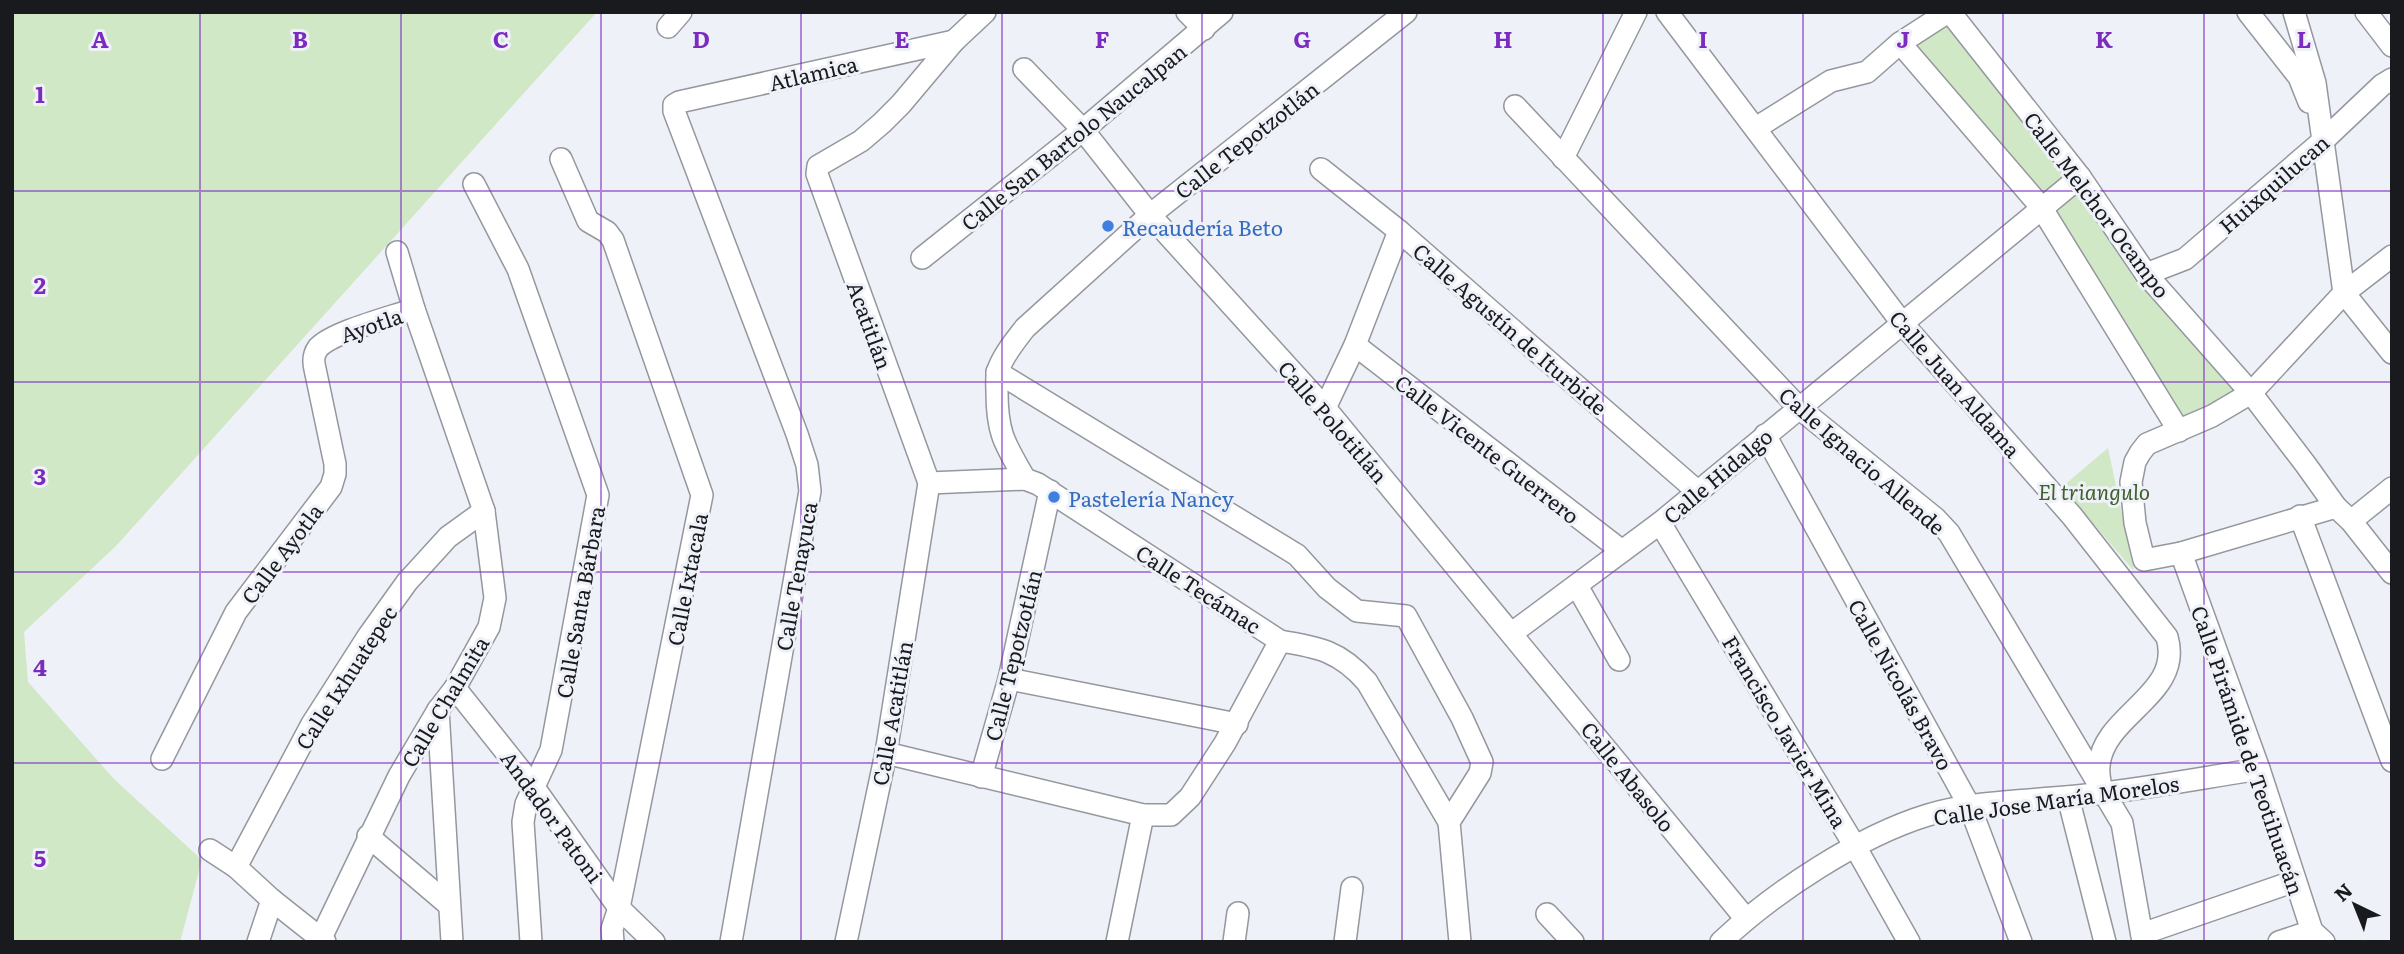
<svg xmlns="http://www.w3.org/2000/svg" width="2404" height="954" font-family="Literata,serif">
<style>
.green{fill:#d0e8c5}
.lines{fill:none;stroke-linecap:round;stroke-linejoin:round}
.minor-casing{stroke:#94979e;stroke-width:24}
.minor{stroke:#fff;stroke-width:21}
.grid{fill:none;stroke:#7b2cbf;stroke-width:2;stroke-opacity:0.55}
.shop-dot{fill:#3f7fe0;stroke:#eff1f9;stroke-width:2.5}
.labels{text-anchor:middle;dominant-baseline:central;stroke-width:6;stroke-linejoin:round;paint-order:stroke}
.street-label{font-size:21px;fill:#191a1d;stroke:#eff1f9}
.shop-label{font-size:21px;fill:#366cbe;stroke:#eff1f9;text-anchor:start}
.park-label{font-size:21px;font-style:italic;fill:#40602d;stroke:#eff1f9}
.grid-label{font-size:23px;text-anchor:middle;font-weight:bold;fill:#7b2cbf;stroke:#eff1f9;stroke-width:6;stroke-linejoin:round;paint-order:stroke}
</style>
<rect width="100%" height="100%" fill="#eff1f9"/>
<g class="green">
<path d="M12,12H597L116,546L24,632L28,682L114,779L202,860L180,942H12Z"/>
<path d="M1948,12L2251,393L2179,431L2041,207L1900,44Z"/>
<path d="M2108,448L2134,571L2062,487Z"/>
</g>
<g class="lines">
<g class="minor-casing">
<g id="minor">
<path d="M1187,12L1204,29"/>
<path d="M1667,12L1902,323L2072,516L2167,637C2184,695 2103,714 2099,766C2098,773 2100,781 2101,788"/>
<path d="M1950,12L2080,177L2146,274L2251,393L2306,465L2336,507L2351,521L2392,573"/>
<path d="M2248,12L2299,77L2309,102"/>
<path d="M2294,12L2315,83L2344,293L2392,353"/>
<path d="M2366,12L2392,46"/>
<path d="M668,27L681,12"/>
<path d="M1900,43L2041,207L2179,431"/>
<path d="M1024,69L1083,130L1150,215L1325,408L1746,919"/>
<path d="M1515,106L1799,408L1935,518L1949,533L2122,823L2143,942"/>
<path d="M1756,128L1831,81L1867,72L1900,43L1948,12"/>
<path d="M1563,158L1636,12"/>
<path d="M561,159L588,221L607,232L613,240L702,495L619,908L612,929L613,942"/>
<path d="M1321,169L1399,231L1697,491"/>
<path d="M474,184L518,269L598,495L551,750L526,804L523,822L531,942"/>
<path d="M922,258L1083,130L1222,12"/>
<path d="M2146,274L2185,259L2325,139L2382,85L2392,79"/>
<path d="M1355,345L1622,551"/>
<path d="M997,372L1297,555L1327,588L1357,611L1406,616L1462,718L1482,762L1480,773L1449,822L1460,942"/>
<path d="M1325,408L1355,345L1399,231"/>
<path d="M1765,435L1970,807L2021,942"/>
<path d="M1025,479C1005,444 997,434 997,392C997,385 996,376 998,370C1004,354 1015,341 1025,328L1150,215L1406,12"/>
<path d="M929,483L1025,479L1038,484L1280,641C1318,647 1340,651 1367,682L1449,822"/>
<path d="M2336,507L2181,553L2144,560L2135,523L2131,482L2135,462L2140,453L2147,444L2212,416L2251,393L2344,293L2392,256"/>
<path d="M2300,516L2392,761"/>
<path d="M2351,521L2392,488"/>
<path d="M1660,523L1856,848L1909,942"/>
<path d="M2181,553L2259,769L2312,931L2324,942"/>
<path d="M1577,586L1619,660"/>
<path d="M1512,633L1660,523L2080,177"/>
<path d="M1009,679L1237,724"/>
<path d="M455,688L533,786L619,908L654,942"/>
<path d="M438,710L452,942"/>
<path d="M886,753L1143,815H1171L1190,797L1225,743L1280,641"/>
<path d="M162,759L236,612L331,487L335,474V464L315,369C313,361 313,355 318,348C332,332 392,317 414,309"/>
<path d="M981,777L1009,679L1050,491"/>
<path d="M2068,797L2105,942"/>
<path d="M368,836L449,905"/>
<path d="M210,850L236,867L272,900L325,942"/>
<path d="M236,867L312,724L369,635L407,582L448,537L484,511"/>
<path d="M1547,914L1573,942"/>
<path d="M2142,934L2295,881"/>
<path d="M258,942L272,900"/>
<path d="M319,942L399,776L438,710L455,688L489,627L495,598L484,511L414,309L397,252"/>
<path d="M731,942L810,491L807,465L797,434L674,111V105L679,102L954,41"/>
<path d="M846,942L886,753L929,483L817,174L818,166L861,141L882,123L901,104L954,41L985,12"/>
<path d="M1117,942L1143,815"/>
<path d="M1234,942L1238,913"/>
<path d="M1345,942L1352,888"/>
<path d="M1721,942C1774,892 1859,836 1928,815C1978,800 2034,801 2086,795C2144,789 2201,778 2259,769"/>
<path d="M2279,942L2312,931"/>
</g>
</g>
<use href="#minor" class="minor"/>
</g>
<path class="grid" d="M200,12V942M401,12V942M601,12V942M801,12V942M1002,12V942M1202,12V942M1402,12V942M1603,12V942M1803,12V942M2003,12V942M2204,12V942M12,191H2392M12,382H2392M12,572H2392M12,763H2392"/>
<g class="shop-dot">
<circle cx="1108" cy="226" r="7"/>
<circle cx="1054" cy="497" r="7"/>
</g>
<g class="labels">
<g class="street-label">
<text transform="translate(813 72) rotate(-13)">Atlamica</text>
<text transform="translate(1073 136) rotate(-39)">Calle San Bartolo Naucalpan</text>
<text transform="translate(1246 139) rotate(-38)">Calle Tepotzotlán</text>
<text transform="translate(2273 183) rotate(-41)">Huixquilucan</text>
<text transform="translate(2098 204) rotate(53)">Calle Melchor Ocampo</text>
<text transform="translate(371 324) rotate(-19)">Ayotla</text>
<text transform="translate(871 325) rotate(70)">Acatitlán</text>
<text transform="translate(1511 328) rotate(41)">Calle Agustín de Iturbide</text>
<text transform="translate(1956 383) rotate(49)">Calle Juan Aldama</text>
<text transform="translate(1334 421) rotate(49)">Calle Polotitlán</text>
<text transform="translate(1488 448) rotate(38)">Calle Vicente Guerrero</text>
<text transform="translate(1863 460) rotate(41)">Calle Ignacio Allende</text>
<text transform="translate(1717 475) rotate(-40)">Calle Hidalgo</text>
<text transform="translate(281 553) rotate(-53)">Calle Ayotla</text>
<text transform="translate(795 576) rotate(-80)">Calle Tenayuca</text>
<text transform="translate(686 579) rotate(-79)">Calle Ixtacala</text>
<text transform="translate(1199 588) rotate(33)">Calle Tecámac</text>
<text transform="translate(579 602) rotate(-80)">Calle Santa Bárbara</text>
<text transform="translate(1012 655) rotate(-76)">Calle Tepotzotlán</text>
<text transform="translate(345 677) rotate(-57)">Calle Ixhuatepec</text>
<text transform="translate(1902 684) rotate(61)">Calle Nicolás Bravo</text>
<text transform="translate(444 701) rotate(-59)">Calle Chalmita</text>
<text transform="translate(891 713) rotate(-80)">Calle Acatitlán</text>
<text transform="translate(1786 731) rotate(59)">Francisco Javier Mina</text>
<text transform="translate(2249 750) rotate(71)">Calle Pirámide de Teotihuacán</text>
<text transform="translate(1629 776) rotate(51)">Calle Abasolo</text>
<text transform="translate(2056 799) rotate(-8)">Calle Jose María Morelos</text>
<text transform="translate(553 816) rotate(54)">Andador Patoni</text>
</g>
<g class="shop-label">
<text x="1122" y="226">Recaudería Beto</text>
<text x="1068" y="497">Pastelería Nancy</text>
</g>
<g class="park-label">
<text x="2094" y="490">El triangulo</text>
</g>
</g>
<g class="grid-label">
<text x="100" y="48">A</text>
<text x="300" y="48">B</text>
<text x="501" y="48">C</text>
<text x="701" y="48">D</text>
<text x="902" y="48">E</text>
<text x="1102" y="48">F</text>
<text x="1302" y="48">G</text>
<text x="1503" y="48">H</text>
<text x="1703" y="48">I</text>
<text x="1903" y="48">J</text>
<text x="2104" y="48">K</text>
<text x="2304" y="48">L</text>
<text x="40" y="103">1</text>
<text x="40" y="294">2</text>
<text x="40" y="485">3</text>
<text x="40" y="676">4</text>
<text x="40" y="867">5</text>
</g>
<rect width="2404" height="954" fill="none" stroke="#191a1d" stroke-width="28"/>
<g transform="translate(2355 905) rotate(317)" stroke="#eff1f9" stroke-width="5" paint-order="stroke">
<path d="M0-5L12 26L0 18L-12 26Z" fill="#191a1d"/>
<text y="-10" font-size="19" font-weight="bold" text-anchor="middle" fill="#191a1d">N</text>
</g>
</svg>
